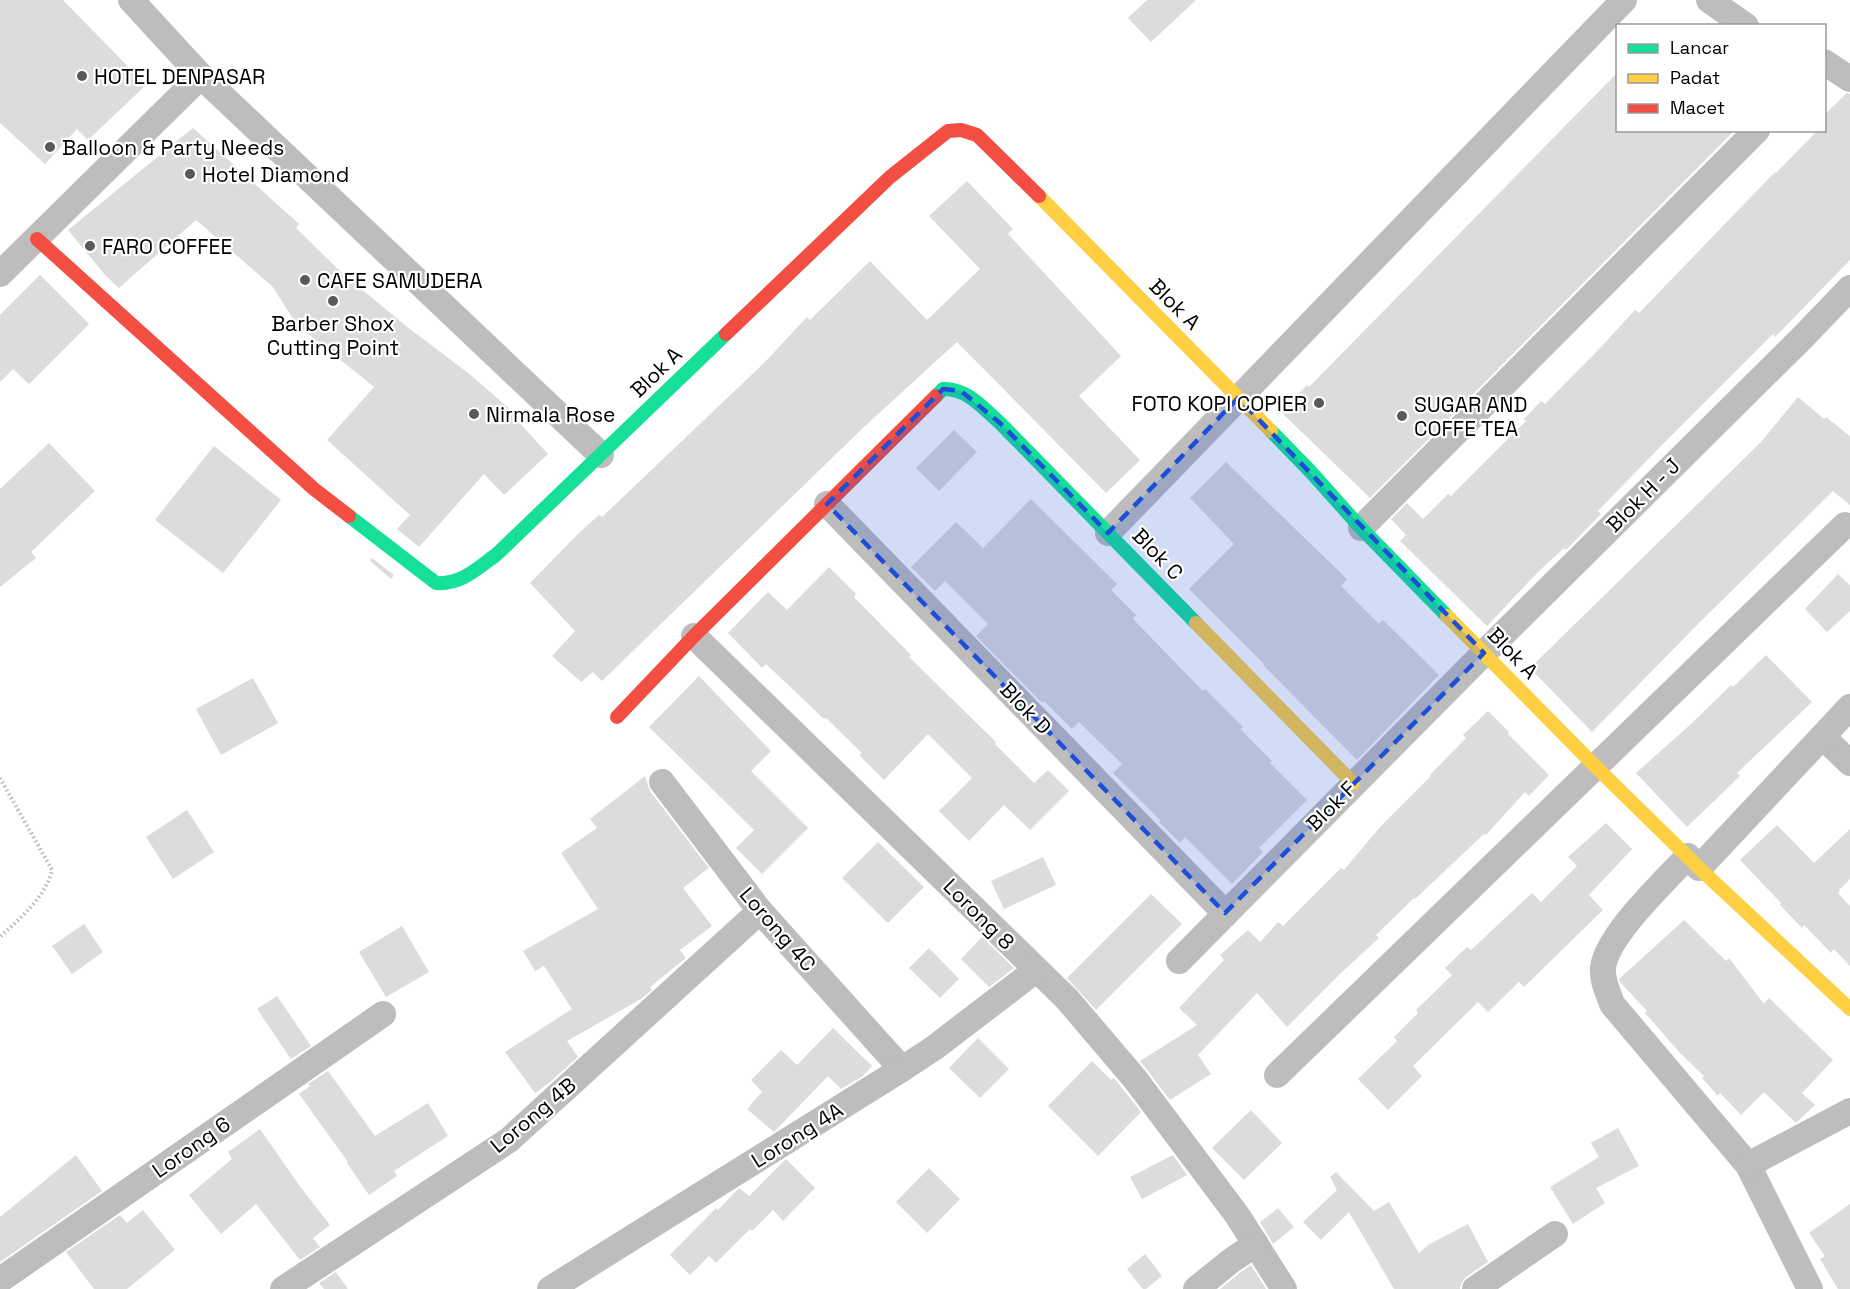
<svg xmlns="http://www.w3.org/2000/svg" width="1850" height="1289" font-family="'Space Grotesk',sans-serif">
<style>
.building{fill:#dcdcdc}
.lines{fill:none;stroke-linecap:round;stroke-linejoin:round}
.path{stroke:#b8b8b8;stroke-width:4;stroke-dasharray:1.5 3;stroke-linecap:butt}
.street{stroke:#bdbdbd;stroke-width:26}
.fast{stroke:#16e098;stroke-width:14}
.slow{stroke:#ffcf43;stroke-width:14}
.jam{stroke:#f24e42;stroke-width:14}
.marked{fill:#1d4ed8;fill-opacity:0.2;stroke:#1d4ed8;stroke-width:4.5;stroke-dasharray:12 8;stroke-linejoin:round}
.poi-dot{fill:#595959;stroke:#fff;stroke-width:2}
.labels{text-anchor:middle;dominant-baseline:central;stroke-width:4.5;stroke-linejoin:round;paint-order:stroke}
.poi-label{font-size:21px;fill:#000;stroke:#fff;text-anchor:start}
.street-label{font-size:21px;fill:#000;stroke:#fff}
</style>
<rect width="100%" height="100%" fill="#fff"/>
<g class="building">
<path d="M0,0H63L146,85L88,140L77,129L45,164L0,123Z"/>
<path d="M1147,0H1196L1151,42L1128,18Z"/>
<path d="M1617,73V130H1735L1370,498L1281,412L1307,385L1309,387Z"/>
<path d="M1847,93L1850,94V260L1775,337L1773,334L1657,450L1598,511L1601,514L1566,550L1564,548L1538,572L1487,626L1400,541L1406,535L1391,519L1407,503L1423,519L1448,494L1451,496L1526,421L1524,419L1541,401L1545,404L1601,347L1635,310L1639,313L1775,172L1776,173L1818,130H1824V115Z"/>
<path d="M193,128L299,224L296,228L341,272L406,326L472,376L520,418L518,421L548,454L504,495L484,474L419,547L397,529L410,515L327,440L374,387L296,324L273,287L196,220L119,288L106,276L68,230Z"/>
<path d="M967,181L1013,229L1008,234L1121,356L1079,396L1140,460L1106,493L957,342L865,426L602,681L593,672L581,682L552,656L575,631L530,583L580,532L599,515L602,517L764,363L807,317L810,320L870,261L927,320L980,269L929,216Z"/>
<path d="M40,275L89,324L29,384L13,369L0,382V315Z"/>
<path d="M1798,397L1824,419L1826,417L1850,436V505L1833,491L1698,624L1592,732L1530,668L1761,442Z"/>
<path d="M954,430L977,452L939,491L916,468Z"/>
<path d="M49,443L95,491L31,552L36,558L0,587V489Z"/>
<path d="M214,446L281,500L223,573L155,520Z"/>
<path d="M1226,462L1347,579L1341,586L1379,624L1383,620L1439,675L1357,760L1263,665L1264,664L1189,589L1234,544L1190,498Z"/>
<path d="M1031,499L1117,584L1111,590L1136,615L1133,619L1203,691L1205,689L1243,727L1240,729L1272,761L1270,763L1307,800L1259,848L1263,852L1232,884L1185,837L1180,843L1159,822L1160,820L1113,773L1122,764L1079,722L1072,729L1044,701L1042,703L976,636L988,624L945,581L935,591L911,567L956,522L983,548Z"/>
<path d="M372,558L394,575L391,579L370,561Z"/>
<path d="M829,567L856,594L854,597L911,655L909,657L996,742L995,744L1034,783L1048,770L1069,791L1030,830L1004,805L969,841L939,811L972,778L928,734L884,780L859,755L862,753L826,718L824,719L766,664L762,668L728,633L768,592L787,610Z"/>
<path d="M1838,574L1850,585V611L1827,632L1805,609Z"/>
<path d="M1766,655L1812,702L1737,773L1740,776L1687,827L1636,773L1691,724L1731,685L1733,687Z"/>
<path d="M699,676L771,751L751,771L808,828L762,874L736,848L754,830L649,727Z"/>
<path d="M253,678L278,723L221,755L196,709Z"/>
<path d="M1488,711L1509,732L1508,734L1549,775L1529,796L1525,792L1486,835L1484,834L1415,899L1414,898L1376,935L1379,938L1343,971L1287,1027L1257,993L1198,1055L1211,1074L1170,1100L1140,1061L1197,1025L1179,1008L1224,960L1220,955L1248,930L1260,942L1278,922L1283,926L1341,868L1344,870L1380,827L1431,776L1430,775L1466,738L1463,735Z"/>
<path d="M645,776L650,791L709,868L683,888L712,926L680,950L686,958L650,987L652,990L641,999L567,1041L578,1057L549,1083L535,1093L505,1052L572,1009L544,966L535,971L523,951L598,909L561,853L597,828L590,819Z"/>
<path d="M187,810L214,852L173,879L146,837Z"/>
<path d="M1606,823L1632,849L1589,895L1603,910L1524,987L1519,982L1488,1012L1478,1002L1413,1066L1422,1076L1388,1110L1358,1079L1397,1041L1394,1037L1418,1013L1416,1010L1452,975L1445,968L1467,947L1471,950L1532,893L1541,902L1577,866L1568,857Z"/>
<path d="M1777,825L1814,863L1850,829V879L1839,890L1840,891L1838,893L1850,906V966L1834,949L1831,953L1804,925L1802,928L1780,905L1781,903L1740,860Z"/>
<path d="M878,842L924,887L888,923L842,878Z"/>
<path d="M1043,857L1056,885L1004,909L991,881Z"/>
<path d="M1151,894L1182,924L1096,1010L1067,978Z"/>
<path d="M1684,920L1726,961L1729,958L1764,1004L1769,998L1833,1060L1802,1093L1815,1105L1798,1121L1796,1123L1764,1092L1741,1115L1720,1093L1718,1096L1702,1078L1704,1076L1681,1054L1645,1013L1647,1011L1620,982L1619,979Z"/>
<path d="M84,924L103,952L72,974L52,946Z"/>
<path d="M402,926L429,972L386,997L359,952Z"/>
<path d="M982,937L1014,968L989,987L961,959Z"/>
<path d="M929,948L959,979L940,998L909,968Z"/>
<path d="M277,996L311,1046L291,1059L257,1009Z"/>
<path d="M833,1028L872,1066L863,1076L841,1089L828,1076L774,1132L747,1109L762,1092L751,1080L781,1050L797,1065Z"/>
<path d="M978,1038L1009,1069L980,1098L949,1068Z"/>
<path d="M1092,1061L1111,1080L1114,1078L1141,1112L1098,1156L1048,1106Z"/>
<path d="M328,1071L375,1136L428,1103L448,1136L394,1171L397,1176L369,1195L347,1163L348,1162L299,1094L310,1086L308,1084Z"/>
<path d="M1251,1110L1282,1143L1244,1180L1212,1148Z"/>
<path d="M1618,1128L1639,1166L1596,1188L1605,1203L1573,1224L1550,1187L1599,1157L1591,1143Z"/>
<path d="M260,1129L301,1188L330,1225L313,1238L320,1247L300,1260L256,1204L221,1234L189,1195L232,1159L228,1152Z"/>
<path d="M76,1155L102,1191L0,1262V1217Z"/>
<path d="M1173,1155L1187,1175L1142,1199L1130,1177Z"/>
<path d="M786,1159L815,1188L783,1221L773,1210L752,1231L750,1229L716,1263L709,1256L690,1275L670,1255L716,1208L718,1210L739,1188L749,1196Z"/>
<path d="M929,1168L960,1199L927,1233L896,1202Z"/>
<path d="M1336,1172L1374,1211L1389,1202L1419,1253L1428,1245L1468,1224L1488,1262L1466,1277L1462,1282L1460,1289H1394L1349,1212L1321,1240L1303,1222L1337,1190L1330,1177Z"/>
<path d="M1850,1204V1289H1838L1820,1259L1825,1256L1809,1233Z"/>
<path d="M1278,1208L1294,1227L1273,1244L1260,1222Z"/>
<path d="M143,1210L175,1250L127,1289H94L66,1252L120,1215L127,1223Z"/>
<path d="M1145,1254L1162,1276L1146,1289H1143L1127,1269Z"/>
<path d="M1251,1265L1266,1289H1220L1241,1272Z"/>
<path d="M336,1272L348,1289H324L319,1283Z"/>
</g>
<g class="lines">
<path class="path" d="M0,778L52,870C46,897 19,919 0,937"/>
<g class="street">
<path d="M131,0L201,76L601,455"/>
<path d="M1709,0L1746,26"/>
<path d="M1824,62L1850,79"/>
<path d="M0,274L201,76"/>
<path d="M827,504L1225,913"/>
<path d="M1361,528L1757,130"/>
<path d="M1108,533L1624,0"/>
<path d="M694,636L1067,999L1135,1079L1237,1215L1284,1289"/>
<path d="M1823,737L1850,763"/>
<path d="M662,782L760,911L902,1069"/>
<path d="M1688,856C1665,881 1606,936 1603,968C1602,981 1608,992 1612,1004L1748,1165L1810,1289"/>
<path d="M1699,868L1850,707"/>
<path d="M1179,961L1484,653L1802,338L1850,288"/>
<path d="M1277,1075L1845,525"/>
<path d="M1748,1165L1850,1111"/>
<path d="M0,1280L383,1014"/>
<path d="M283,1289L509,1140L760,911"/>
<path d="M550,1289L902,1069L934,1048L1036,970"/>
<path d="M1196,1289L1232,1260L1256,1244"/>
<path d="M1475,1289L1555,1234"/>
</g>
<g class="fast">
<path d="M936,396L943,389C967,388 983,408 1000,423L1196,623"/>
<path d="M1271,431L1310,471L1361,528L1447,616"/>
<path d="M349,516L436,583C461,585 478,568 497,554L726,334"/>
</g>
<g class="slow">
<path d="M1039,196L1271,431"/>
<path d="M1447,616L1595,766L1699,868L1850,1009"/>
<path d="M1196,623L1353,783"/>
</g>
<g class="jam">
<path d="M37,239L314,489L349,516"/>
<path d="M726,334L890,177L948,131L961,130L977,135L1039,196"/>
<path d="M617,717L694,636L936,396"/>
</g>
</g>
<path class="marked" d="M943,389L961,391L1000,423L1108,533L1238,398L1484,653L1225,913L827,504Z"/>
<g class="poi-dot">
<circle cx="82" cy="76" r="6"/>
<circle cx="50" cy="147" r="6"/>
<circle cx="190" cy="174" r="6"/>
<circle cx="90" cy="246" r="6"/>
<circle cx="305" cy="280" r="6"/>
<circle cx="333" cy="301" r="6"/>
<circle cx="1319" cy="403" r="6"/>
<circle cx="474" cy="414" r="6"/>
<circle cx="1402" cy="416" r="6"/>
</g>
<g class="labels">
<g class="poi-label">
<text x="94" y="76">HOTEL DENPASAR</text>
<text x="62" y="147">Balloon &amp; Party Needs</text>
<text x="202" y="174">Hotel Diamond</text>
<text x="102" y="246">FARO COFFEE</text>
<text x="317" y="280">CAFE SAMUDERA</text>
<text x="333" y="323" text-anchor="middle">Barber Shox<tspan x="333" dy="24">Cutting Point</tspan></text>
<text x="1307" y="403" text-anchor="end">FOTO KOPI COPIER</text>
<text x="1414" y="404">SUGAR AND<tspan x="1414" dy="24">COFFE TEA</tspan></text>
<text x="486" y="414">Nirmala Rose</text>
</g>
<g class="street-label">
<text transform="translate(1175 304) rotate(45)">Blok A</text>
<text transform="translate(656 372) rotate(-44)">Blok A</text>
<text transform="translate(1643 495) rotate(-45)">Blok H - J</text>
<text transform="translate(1158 554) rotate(46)">Blok C</text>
<text transform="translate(1513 653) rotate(46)">Blok A</text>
<text transform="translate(1026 708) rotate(46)">Blok D</text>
<text transform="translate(1331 806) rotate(-45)">Blok F</text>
<text transform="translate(979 914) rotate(45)">Lorong 8</text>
<text transform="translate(778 929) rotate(49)">Lorong 4C</text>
<text transform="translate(533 1115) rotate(-40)">Lorong 4B</text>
<text transform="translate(797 1135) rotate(-32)">Lorong 4A</text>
<text transform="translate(191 1147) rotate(-35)">Lorong 6</text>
</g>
</g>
<rect x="1616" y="24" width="210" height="108" fill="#ffffff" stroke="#999999" stroke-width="1.5"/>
<rect x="1628" y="44" width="30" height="9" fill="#16e098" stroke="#999999" stroke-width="1.5"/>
<text x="1670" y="54" font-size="18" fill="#000000">Lancar</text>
<rect x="1628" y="74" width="30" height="9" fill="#ffcf43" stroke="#999999" stroke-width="1.5"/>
<text x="1670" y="84" font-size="18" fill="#000000">Padat</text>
<rect x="1628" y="104" width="30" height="9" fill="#f24e42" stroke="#999999" stroke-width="1.5"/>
<text x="1670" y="114" font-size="18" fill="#000000">Macet</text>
</svg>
